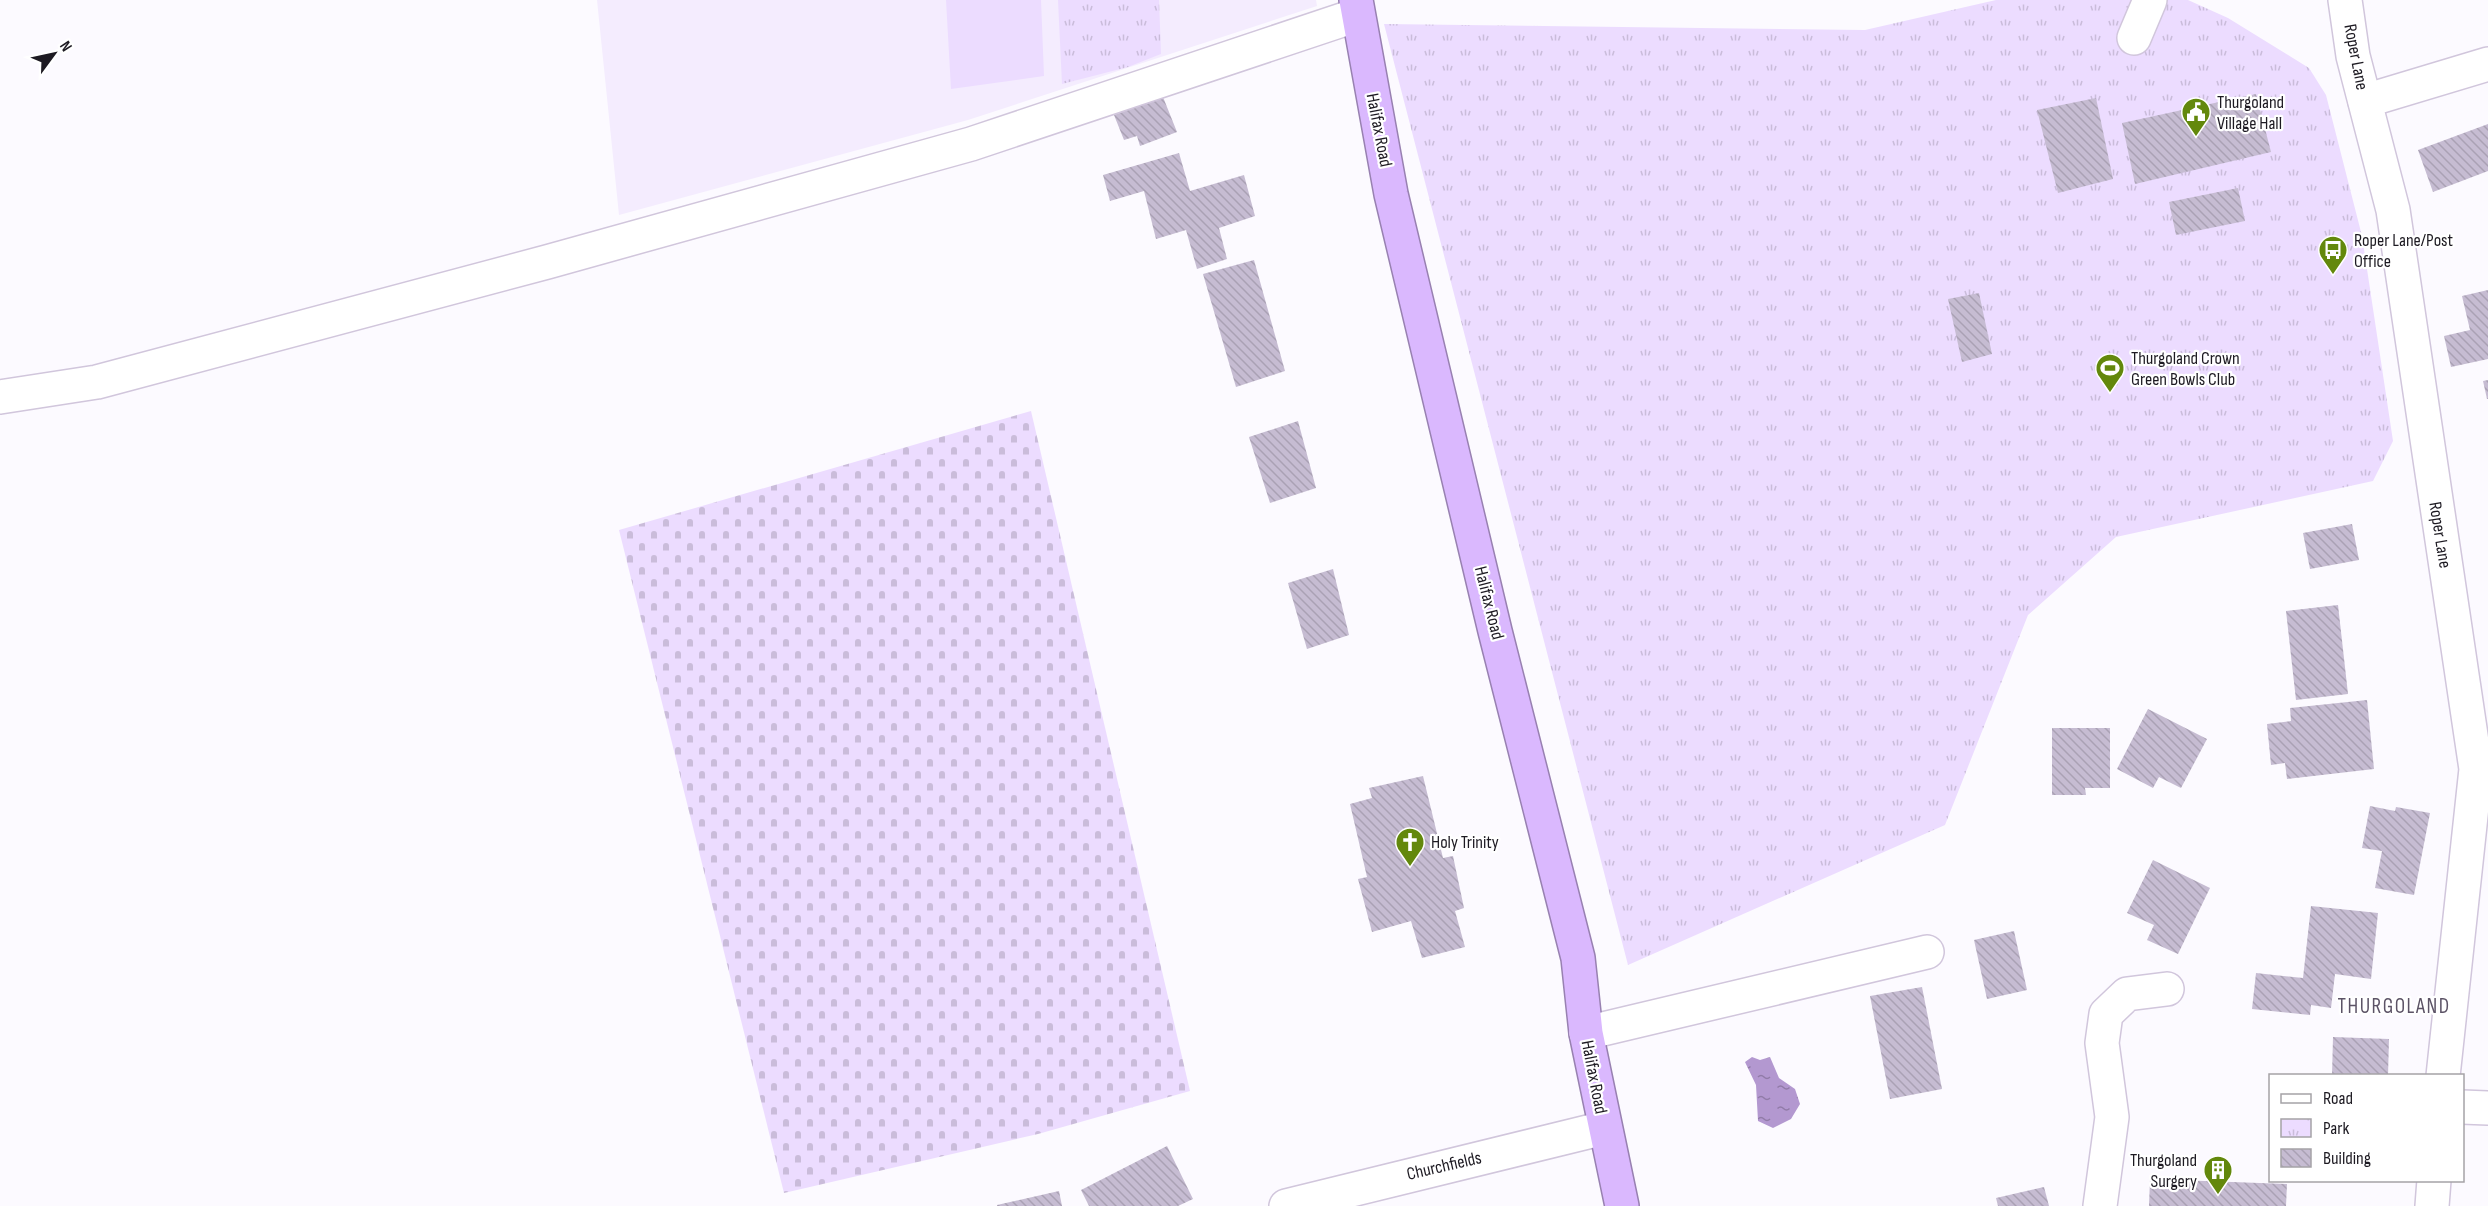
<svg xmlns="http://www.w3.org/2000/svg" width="2488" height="1206" font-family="'Sofia Sans Condensed',sans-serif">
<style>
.built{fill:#f4ecfe}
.grass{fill:#ecdcff}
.cemetery{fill:url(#cemetery-stones)}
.park{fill:url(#park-tufts)}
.water{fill:url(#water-ripples)}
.building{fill:url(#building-back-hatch)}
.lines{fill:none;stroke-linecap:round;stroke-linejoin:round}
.minor-casing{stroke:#d1c6dc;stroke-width:36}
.highway-casing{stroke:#9881b1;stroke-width:36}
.minor{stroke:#fff;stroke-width:33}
.highway{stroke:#dab8fe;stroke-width:33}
.labels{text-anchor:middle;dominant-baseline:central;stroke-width:4.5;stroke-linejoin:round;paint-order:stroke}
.street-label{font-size:18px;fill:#1d1a22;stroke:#fff}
.poi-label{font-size:18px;fill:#1d1a22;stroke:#fff;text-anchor:start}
.quarter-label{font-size:21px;letter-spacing:1.5px;fill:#5c5366;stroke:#fff}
</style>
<defs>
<pattern id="cemetery-stones" width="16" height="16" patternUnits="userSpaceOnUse" patternTransform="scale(1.5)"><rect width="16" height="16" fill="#ecdcff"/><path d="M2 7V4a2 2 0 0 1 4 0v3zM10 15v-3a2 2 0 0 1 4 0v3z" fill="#cabcda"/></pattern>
<pattern id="park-tufts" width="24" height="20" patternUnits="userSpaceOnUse" patternTransform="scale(1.5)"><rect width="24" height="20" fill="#ecdcff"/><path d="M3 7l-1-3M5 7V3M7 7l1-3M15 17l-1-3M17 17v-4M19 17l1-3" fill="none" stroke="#cabcda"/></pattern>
<pattern id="water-ripples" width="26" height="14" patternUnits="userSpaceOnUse" patternTransform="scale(1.5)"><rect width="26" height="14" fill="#b398d0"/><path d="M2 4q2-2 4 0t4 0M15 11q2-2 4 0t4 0" fill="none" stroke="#917ba8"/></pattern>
<pattern id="building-back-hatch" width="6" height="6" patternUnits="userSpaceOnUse" patternTransform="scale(1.5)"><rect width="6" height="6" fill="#c6bcd2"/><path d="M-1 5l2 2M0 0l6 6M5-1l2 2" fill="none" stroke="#aaa1b4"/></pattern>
</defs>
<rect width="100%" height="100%" fill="#fcfaff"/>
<path class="built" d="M597,0H1316L1317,6L968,120L619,215Z"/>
<path class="grass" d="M946,0H1041L1044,76L951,89Z"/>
<path class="cemetery" d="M1031,411L1190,1091L1038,1134L784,1193L619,530Z"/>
<g class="park">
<path d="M1058,0H1159L1161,54L1128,67L1062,84Z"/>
<path d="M1996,0H2188L2228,18L2309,68L2326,95L2362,236L2393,441L2373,481L2116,537L2028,615L1945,825L1628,965L1384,24L1865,30Z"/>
</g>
<path class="water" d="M1752,1057L1760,1060L1770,1057L1779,1078L1795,1089L1800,1104L1791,1119L1773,1128L1758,1121L1756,1085L1745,1062Z"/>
<g class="building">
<path d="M2256,94L2271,152L2135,184L2122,123Z"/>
<path d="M1163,97L1177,132L1140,146L1137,136L1124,140L1114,115Z"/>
<path d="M2096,98L2113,179L2058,193L2037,110Z"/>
<path d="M2488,124V171L2433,192L2418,150Z"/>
<path d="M1179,153L1190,191L1244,175L1255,216L1219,228L1227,259L1197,269L1186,230L1156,239L1144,191L1110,201L1103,175Z"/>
<path d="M2238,188L2245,221L2176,235L2169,202Z"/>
<path d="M1254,260L1285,371L1236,387L1203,274Z"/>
<path d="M2488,290V359L2451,367L2444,336L2470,330L2462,296Z"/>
<path d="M1979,293L1992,354L1962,362L1948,299Z"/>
<path d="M2488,380V399H2487L2483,381Z"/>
<path d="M1298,421L1316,488L1270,503L1249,437Z"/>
<path d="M2352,524L2359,560L2310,569L2303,533Z"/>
<path d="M1333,569L1349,635L1307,649L1288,583Z"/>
<path d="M2338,605L2348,694L2296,700L2286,611Z"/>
<path d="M2367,700L2374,769L2287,779L2285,763L2271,765L2267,724L2291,721L2290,708Z"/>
<path d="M2148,709L2207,739L2181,788L2159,777L2153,788L2117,769Z"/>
<path d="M2052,728H2110V788H2085L2086,795H2052Z"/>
<path d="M1423,776L1443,858L1453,856L1464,908L1455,911L1465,947L1422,958L1411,921L1372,932L1358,879L1367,877L1350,804L1372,798L1369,788Z"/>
<path d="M2370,806L2395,811L2396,807L2430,813L2414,895L2375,888L2382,851L2362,848Z"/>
<path d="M2153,860L2210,888L2178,954L2147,940L2154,925L2127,913Z"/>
<path d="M2311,906L2378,913L2371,979L2335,974L2331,1008L2311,1005L2310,1015L2252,1009L2256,973L2303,978Z"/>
<path d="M2014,931L2027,990L1987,999L1974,940Z"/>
<path d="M1922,987L1942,1089L1890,1099L1870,996Z"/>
<path d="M2333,1037L2389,1039L2388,1076H2332Z"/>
<path d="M1167,1146L1193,1199L1178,1206H1089L1081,1190Z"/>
<path d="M2150,1179L2287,1184L2286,1206H2149Z"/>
<path d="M2044,1187L2049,1206H1998L1996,1198Z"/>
<path d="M1059,1191L1062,1206H997V1205Z"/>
</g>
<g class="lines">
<g class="minor-casing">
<g id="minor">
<path d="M2345,0L2353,56L2393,210L2476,769L2443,1076"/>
<path d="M2134,38L2150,0"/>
<path d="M2365,101L2488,64"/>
<path d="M0,397L97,382L547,262L971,144L1357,15"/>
<path d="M1586,1033L1927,952"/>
<path d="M2462,1107L2488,1108"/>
<path d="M1286,1206L1604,1128"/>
<path d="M2100,1206L2112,1117L2102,1043L2106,1014L2127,994L2167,989"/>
<path d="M2432,1206L2434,1180"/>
</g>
</g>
<g class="highway-casing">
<path id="highway" d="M1356,0L1391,194L1495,631L1578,958L1586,1033L1622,1206"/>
</g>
<use href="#minor" class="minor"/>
<use href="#highway" class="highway"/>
</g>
<defs>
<g id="civic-pin" transform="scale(1.5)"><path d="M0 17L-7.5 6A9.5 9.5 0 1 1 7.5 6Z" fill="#63880c" stroke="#fff"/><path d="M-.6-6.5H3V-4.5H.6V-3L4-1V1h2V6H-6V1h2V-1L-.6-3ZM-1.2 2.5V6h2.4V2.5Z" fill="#fff"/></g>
<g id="bus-pin" transform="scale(1.5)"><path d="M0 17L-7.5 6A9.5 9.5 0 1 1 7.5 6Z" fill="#63880c" stroke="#fff"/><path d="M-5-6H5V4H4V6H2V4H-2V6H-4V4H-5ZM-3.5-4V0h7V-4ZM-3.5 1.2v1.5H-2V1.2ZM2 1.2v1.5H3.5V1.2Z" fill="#fff"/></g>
<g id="stadium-pin" transform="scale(1.5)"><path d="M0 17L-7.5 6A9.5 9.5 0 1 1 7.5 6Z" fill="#63880c" stroke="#fff"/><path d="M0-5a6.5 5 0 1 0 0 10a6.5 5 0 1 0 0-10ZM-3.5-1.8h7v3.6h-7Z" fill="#fff"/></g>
<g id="church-pin" transform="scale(1.5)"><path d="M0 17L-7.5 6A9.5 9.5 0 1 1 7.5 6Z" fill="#63880c" stroke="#fff"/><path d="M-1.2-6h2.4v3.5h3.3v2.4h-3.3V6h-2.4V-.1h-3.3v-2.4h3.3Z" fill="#fff"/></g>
<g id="building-pin" transform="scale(1.5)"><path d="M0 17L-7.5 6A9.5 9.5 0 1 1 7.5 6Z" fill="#63880c" stroke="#fff"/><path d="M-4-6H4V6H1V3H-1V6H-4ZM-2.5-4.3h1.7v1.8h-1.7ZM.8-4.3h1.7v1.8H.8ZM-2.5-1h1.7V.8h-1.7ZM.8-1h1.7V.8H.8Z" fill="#fff"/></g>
</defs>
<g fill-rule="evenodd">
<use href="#civic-pin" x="2196" y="112"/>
<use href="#bus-pin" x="2333" y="250"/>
<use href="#stadium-pin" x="2110" y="368"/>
<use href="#church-pin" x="1410" y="842"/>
<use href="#building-pin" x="2218" y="1170"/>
</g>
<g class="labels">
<g class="street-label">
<text transform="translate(2356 57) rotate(79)">Roper Lane</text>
<text transform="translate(1379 130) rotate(79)">Halifax Road</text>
<text transform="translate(2440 535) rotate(81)">Roper Lane</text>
<text transform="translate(1489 603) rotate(76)">Halifax Road</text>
<text transform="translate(1594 1077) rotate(79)">Halifax Road</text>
<text transform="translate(1444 1166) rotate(-13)">Churchfields</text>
</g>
<g class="poi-label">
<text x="2217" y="102">Thurgoland<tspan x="2217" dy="21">Village Hall</tspan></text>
<text x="2354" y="240">Roper Lane/Post<tspan x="2354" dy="21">Office</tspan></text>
<text x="2131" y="358">Thurgoland Crown<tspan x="2131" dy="21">Green Bowls Club</tspan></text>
<text x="1431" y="842">Holy Trinity</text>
<text x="2197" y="1160" text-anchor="end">Thurgoland<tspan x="2197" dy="21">Surgery</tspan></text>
</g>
<g class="quarter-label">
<text x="2394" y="1006">THURGOLAND</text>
</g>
</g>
<rect x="2269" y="1074" width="195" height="108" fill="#ffffff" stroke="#a5a3a7" stroke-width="1.5"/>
<rect x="2281" y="1094" width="30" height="9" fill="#ffffff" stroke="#a5a3a7" stroke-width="1.5"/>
<text x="2323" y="1104" font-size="18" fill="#1d1a22">Road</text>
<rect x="2281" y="1119" width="30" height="18" fill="url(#park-tufts)" stroke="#a5a3a7" stroke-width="1.5"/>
<text x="2323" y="1134" font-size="18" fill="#1d1a22">Park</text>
<rect x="2281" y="1149" width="30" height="18" fill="url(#building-back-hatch)" stroke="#a5a3a7" stroke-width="1.5"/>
<text x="2323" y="1164" font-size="18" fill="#1d1a22">Building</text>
<g transform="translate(54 54) rotate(57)" stroke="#ffffff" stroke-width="4.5" paint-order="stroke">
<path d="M0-4.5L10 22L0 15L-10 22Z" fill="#1d1a22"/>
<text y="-9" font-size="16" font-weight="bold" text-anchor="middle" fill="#1d1a22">N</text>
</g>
</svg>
